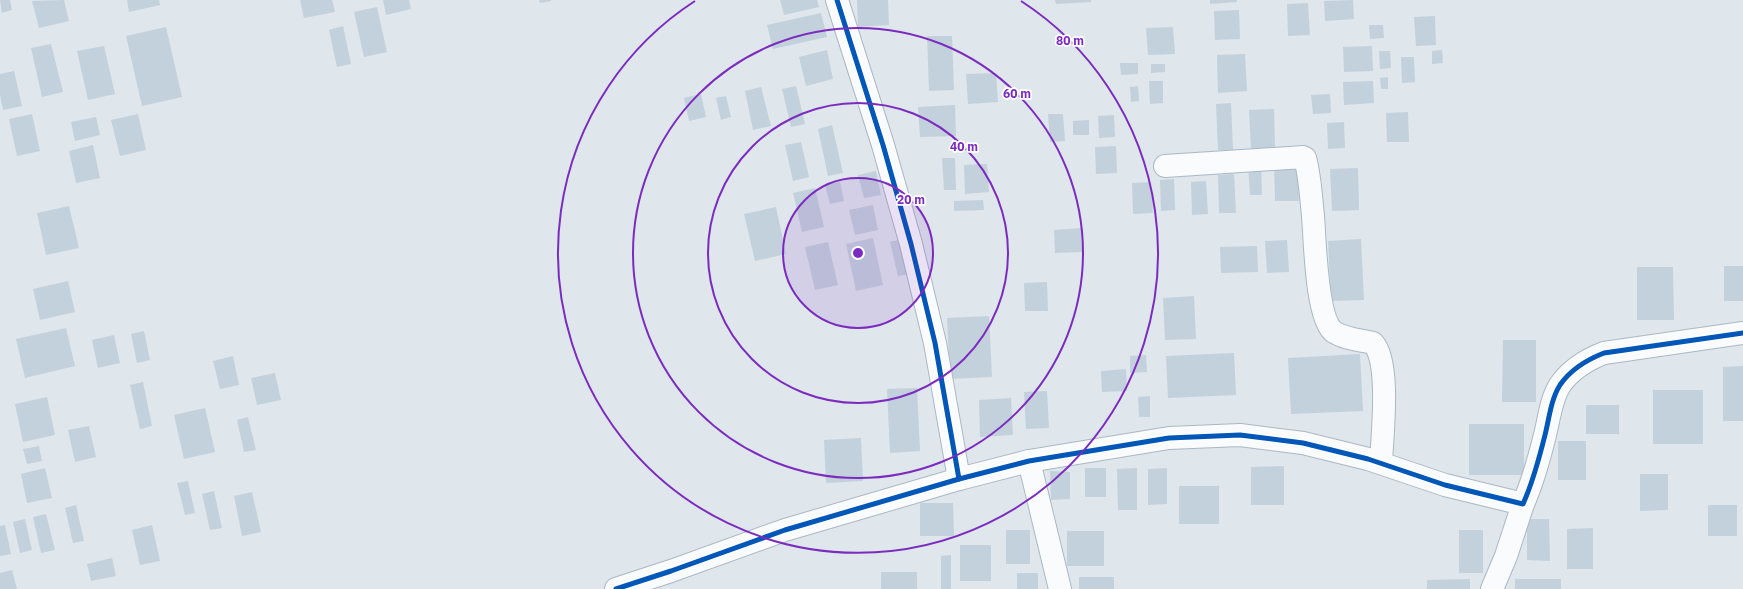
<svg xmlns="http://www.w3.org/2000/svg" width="1743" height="589" font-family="'IBM Plex Sans',sans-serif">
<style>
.building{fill:#c3d1dc}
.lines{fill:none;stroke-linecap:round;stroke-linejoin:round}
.minor-casing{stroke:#a9b8c6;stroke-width:24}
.minor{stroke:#fafbfc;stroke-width:22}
.cycleway-casing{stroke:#fff;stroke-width:8}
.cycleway{stroke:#0057b8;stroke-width:5}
.ring{fill:none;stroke:#7b2cbf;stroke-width:2}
.centre{fill:#7b2cbf;stroke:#fff;stroke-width:2}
.ring-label{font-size:12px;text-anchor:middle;font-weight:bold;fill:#7b2cbf;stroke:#fff;stroke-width:3.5;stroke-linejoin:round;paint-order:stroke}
</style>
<rect width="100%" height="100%" fill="#dfe6ec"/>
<g class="building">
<path d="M0,0H10L12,10L2,13Z"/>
<path d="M64,0L69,21L39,28L32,1Z"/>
<path d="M127,0H159L160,5L129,12Z"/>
<path d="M300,0H332L335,12L304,18Z"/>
<path d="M383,0H409L411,9L386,15Z"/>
<path d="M539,0H551V1L540,3Z"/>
<path d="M780,0H817L819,7L784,15Z"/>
<path d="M857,0H888L889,25L858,27Z"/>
<path d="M1055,0H1091V2L1056,4Z"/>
<path d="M1210,0H1237V2L1210,4Z"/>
<path d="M1353,0L1354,19L1325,21L1324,1Z"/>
<path d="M1308,3L1310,35L1288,36L1287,4Z"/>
<path d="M377,7L387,52L364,57L354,12Z"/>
<path d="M1239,10L1240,39L1215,40L1214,11Z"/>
<path d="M821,13L827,37L773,49L767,25Z"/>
<path d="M1435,16L1436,45L1416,46L1414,17Z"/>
<path d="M1369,25H1383L1384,38L1370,39Z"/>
<path d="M343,26L351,64L337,67L329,30Z"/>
<path d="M166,27L182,97L142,106L126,36Z"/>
<path d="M1173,27L1175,54L1148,55L1146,28Z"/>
<path d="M927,36H952L954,90L929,91Z"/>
<path d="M51,44L63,92L42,97L31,48Z"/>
<path d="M104,46L115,94L88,100L77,51Z"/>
<path d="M1372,46L1373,71L1344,72L1343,47Z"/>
<path d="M827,50L833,79L806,86L799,57Z"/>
<path d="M1442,50L1443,63L1432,64V51Z"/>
<path d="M1379,51H1390L1391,68L1380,69Z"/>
<path d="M1245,54L1247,91L1218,93L1217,55Z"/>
<path d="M1401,57H1414L1415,82L1402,83Z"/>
<path d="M1120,63H1138V74L1121,75Z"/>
<path d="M1151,64H1165V72L1151,73Z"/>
<path d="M14,71L22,106L3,110L0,95V74Z"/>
<path d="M996,73L998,102L968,104L966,74Z"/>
<path d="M1388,77V89H1381L1380,78Z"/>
<path d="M1149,81H1163V103L1150,104Z"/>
<path d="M1373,81L1374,103L1344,105L1343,82Z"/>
<path d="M796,86L805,124L791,127L782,89Z"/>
<path d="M1138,86L1139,101L1131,102L1130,87Z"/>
<path d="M761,87L771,126L753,130L745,91Z"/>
<path d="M701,94L706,117L689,121L684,98Z"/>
<path d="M1330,94L1331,113L1313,114L1311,95Z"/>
<path d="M726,96L731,117L721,120L716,98Z"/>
<path d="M1231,103L1233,150H1218L1216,104Z"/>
<path d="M955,105L956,136L920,137L918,107Z"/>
<path d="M1274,109L1275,148L1251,149L1249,110Z"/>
<path d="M1408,112L1409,142H1387L1386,113Z"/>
<path d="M32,114L40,151L17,156L9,119Z"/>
<path d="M138,114L146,150L120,156L111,120Z"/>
<path d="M1048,114H1063L1065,141L1050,142Z"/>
<path d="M1114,115L1115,137L1099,138L1098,116Z"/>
<path d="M96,117L100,135L75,141L71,122Z"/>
<path d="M1089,120V135H1073V121Z"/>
<path d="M1344,122L1345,148L1328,149L1327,123Z"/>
<path d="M832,125L843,173L828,176L818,129Z"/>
<path d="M801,142L809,177L793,181L785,145Z"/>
<path d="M93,145L100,178L76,183L69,151Z"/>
<path d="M1116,146L1117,173L1096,174L1095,147Z"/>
<path d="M942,158H955L956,190H944Z"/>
<path d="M1261,162L1262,195H1250L1248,163Z"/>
<path d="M987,164L989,192L965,194L964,165Z"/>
<path d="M1297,165L1299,201H1275L1274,166Z"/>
<path d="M1358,168L1359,210L1332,211L1330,169Z"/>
<path d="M876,171L881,195L864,198L858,175Z"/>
<path d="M1234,174L1236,213H1219L1218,175Z"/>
<path d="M1174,179L1175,210L1161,211L1160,180Z"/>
<path d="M1206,181L1208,214L1192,215L1191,182Z"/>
<path d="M840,182L844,201L830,204L825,185Z"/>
<path d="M1151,182L1153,213L1133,214L1132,183Z"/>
<path d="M815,188L824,227L802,232L793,193Z"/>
<path d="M983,200L984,210L954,211V201Z"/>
<path d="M873,205L878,230L855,235L849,210Z"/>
<path d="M69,206L79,248L46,255L37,213Z"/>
<path d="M776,207L786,254L755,261L744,214Z"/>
<path d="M1081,228L1082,252L1055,253L1054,230Z"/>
<path d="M873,238L883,285L856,291L846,244Z"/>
<path d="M902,239L909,274L898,276L890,242Z"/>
<path d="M1361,239L1364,300L1331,301L1328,241Z"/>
<path d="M1287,240L1289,272L1267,273L1265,241Z"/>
<path d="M828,242L838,285L815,290L805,247Z"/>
<path d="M1257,246L1258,272L1221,273L1220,247Z"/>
<rect x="1724" y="266" width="19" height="35"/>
<path d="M1637,267H1673L1674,320H1637Z"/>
<path d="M68,281L75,312L40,320L33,289Z"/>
<path d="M1047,282L1048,311H1025L1024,283Z"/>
<path d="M1194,296L1196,339L1165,340L1163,298Z"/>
<path d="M989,316L992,377L950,379L947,318Z"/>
<path d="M66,328L75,366L25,378L16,339Z"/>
<path d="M144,331L150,360L137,363L131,334Z"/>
<path d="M114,335L120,363L98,368L92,340Z"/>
<path d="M1503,340H1536V402H1502Z"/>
<path d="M1234,353L1236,395L1168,398L1166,356Z"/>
<path d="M1360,354L1363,411L1291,414L1288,358Z"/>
<path d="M1146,355L1147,372L1130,373V356Z"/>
<path d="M233,356L239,385L220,389L213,361Z"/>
<path d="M1743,366V421H1723V367Z"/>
<path d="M1126,369L1127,391L1102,392L1101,371Z"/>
<path d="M275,373L281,400L257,405L251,378Z"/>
<path d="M143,382L152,426L140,429L130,385Z"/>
<path d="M917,388L920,451L890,453L887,389Z"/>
<rect x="1653" y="390" width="50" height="54"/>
<path d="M1047,391L1049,428L1026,429L1024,392Z"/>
<path d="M1150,396V417H1139L1138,397Z"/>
<path d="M47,397L55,435L23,442L15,404Z"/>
<path d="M1011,398L1013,435L980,437L979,400Z"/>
<rect x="1586" y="405" width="33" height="29"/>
<path d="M205,408L215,452L184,459L174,415Z"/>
<path d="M248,417L256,450L244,452L237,420Z"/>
<rect x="1469" y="424" width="55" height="51"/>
<path d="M89,426L96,457L75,462L68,430Z"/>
<path d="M861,438L863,481L826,483L824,440Z"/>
<rect x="1558" y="441" width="28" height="39"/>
<path d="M39,446L42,461L27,464L23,449Z"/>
<path d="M1284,466V505H1251V467Z"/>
<path d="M45,468L52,498L27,503L21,474Z"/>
<rect x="1085" y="468" width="21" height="29"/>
<path d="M1137,468V510H1118L1117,469Z"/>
<path d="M1167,468V504L1148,505V469Z"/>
<path d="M1050,471L1070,472V499L1051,500Z"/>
<path d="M1640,474H1668V510L1640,511Z"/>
<path d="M188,481L195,513L185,515L177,483Z"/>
<rect x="1179" y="486" width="40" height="38"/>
<path d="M214,491L222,528L210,530L202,494Z"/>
<path d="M252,492L261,532L242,536L234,496Z"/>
<path d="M920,503H953L954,536H920Z"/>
<path d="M76,505L84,541L73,543L65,508Z"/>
<rect x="1708" y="505" width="29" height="31"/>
<path d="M46,514L55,550L41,553L33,517Z"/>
<path d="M25,519L32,550L20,553L13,522Z"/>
<path d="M1527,519H1549L1550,561L1527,560Z"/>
<path d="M5,525L11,554L0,556V526Z"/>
<path d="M152,525L160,561L140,565L132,530Z"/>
<path d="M1593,528V569H1567V529Z"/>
<rect x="1006" y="530" width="24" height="34"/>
<rect x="1459" y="530" width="24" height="43"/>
<rect x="1067" y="531" width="37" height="35"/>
<rect x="960" y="545" width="31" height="36"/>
<path d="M951,555V589H941V556Z"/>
<path d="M112,558L116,576L91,581L87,564Z"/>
<path d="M12,570L17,589H0V573Z"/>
<rect x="881" y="572" width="36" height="17"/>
<rect x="1017" y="573" width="21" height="16"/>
<rect x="1079" y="577" width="35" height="12"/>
<path d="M1470,579V589H1427V580Z"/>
<rect x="1515" y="579" width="46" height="10"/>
</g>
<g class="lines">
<g class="minor-casing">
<g id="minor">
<path d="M837,0L883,145L911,244L935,343L959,479"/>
<path d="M1165,166L1303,157L1305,158C1310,176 1311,197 1313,216C1315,239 1316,319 1334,332C1345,339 1360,340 1373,343C1391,362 1382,437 1381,463"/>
<path d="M1029,461L1060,589"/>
<path d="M616,589L671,571L785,530L959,479L1029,461L1169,438L1240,435L1303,443L1368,459L1445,485L1523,504C1533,482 1539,459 1545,435C1549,419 1551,399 1560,385C1571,369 1586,360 1604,353L1743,333"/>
<path d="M1492,589L1506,556L1523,504"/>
</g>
</g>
<use href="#minor" class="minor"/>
<g class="cycleway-casing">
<g id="cycleway">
<path d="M837,0L883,145L911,244L935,343L959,479"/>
<path d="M616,589L671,571L785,530L959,479L1029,461L1169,438L1240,435L1303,443L1368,459L1445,485L1523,504C1533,482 1539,459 1545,435C1549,419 1551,399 1560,385C1571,369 1586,360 1604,353L1743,333"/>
</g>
</g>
<use href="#cycleway" class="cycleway"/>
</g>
<circle cx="858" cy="253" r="75" fill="#7b2cbf" fill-opacity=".12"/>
<g class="ring">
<circle cx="858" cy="253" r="75"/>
<circle cx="858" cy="253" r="150"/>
<circle cx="858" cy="253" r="225"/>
<path d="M1021 1A300 300 0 1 1 695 1"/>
</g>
<circle cx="858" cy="253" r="6" class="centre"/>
<g class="ring-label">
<text x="1070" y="45">80 m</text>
<text x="1017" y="98">60 m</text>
<text x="964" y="151">40 m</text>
<text x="911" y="204">20 m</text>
</g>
</svg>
